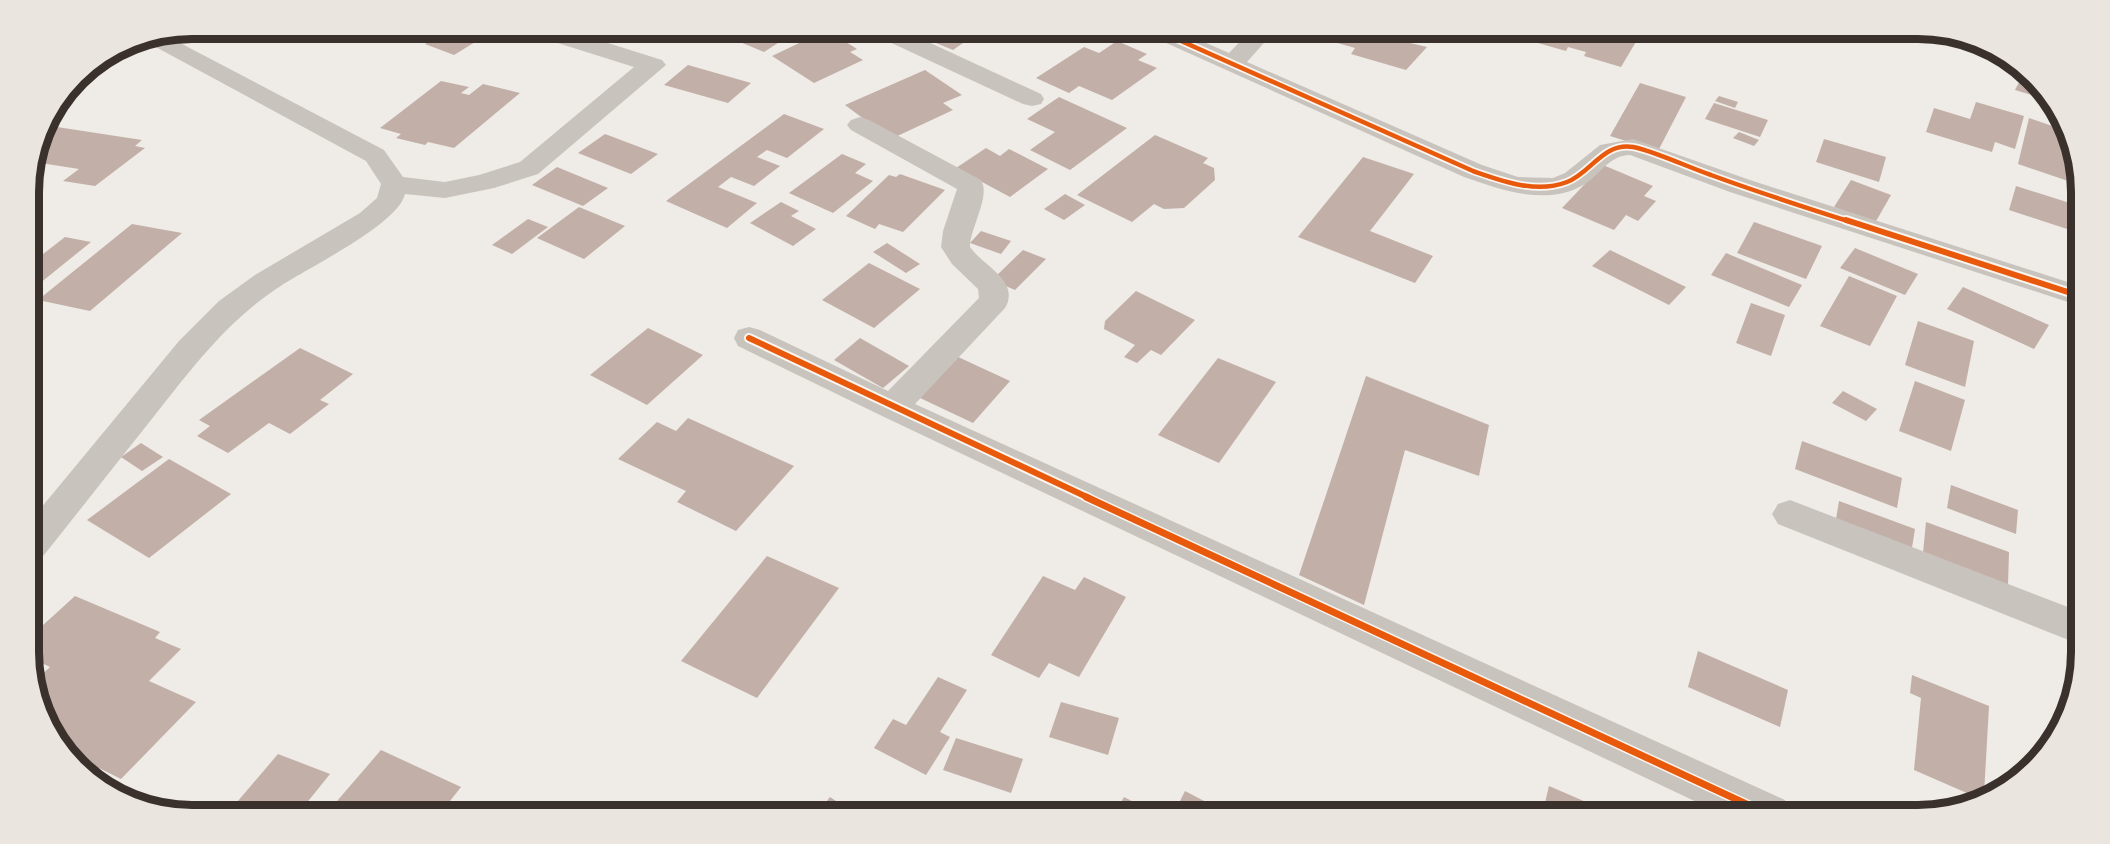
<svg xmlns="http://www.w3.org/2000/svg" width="2110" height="844" font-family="'PT Sans',sans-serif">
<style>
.building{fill:#c2b0a8}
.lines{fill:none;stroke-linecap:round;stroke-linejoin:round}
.minor{fill:#c9c3be;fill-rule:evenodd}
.cycleway-far2-casing{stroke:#faf5ef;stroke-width:8}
.cycleway-far1-casing{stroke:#faf5ef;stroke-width:10}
.cycleway-casing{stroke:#faf5ef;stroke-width:10}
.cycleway-far2{stroke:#e8590c;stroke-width:4.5}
.cycleway-far1{stroke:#e8590c;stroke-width:6}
.cycleway{stroke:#e8590c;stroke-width:7}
.rim{fill:none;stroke:#3a302c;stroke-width:8}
</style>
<rect width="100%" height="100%" fill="#efebe6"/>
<g class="building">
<path d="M418,28H517L505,36L493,31L454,55L425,44L438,36Z"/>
<path d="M742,28H801L764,52L728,37Z"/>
<path d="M963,28L976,34L953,50L902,29Z"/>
<path d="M1335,28L1365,31L1366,28H1402L1416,33L1410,43L1427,47L1406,70L1351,54L1355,48L1327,40Z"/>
<path d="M1490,28H1585L1606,34L1608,31L1637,40L1621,67L1584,56L1586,52L1568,47L1566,51L1538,43L1540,40L1522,35L1520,38Z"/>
<path d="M1675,28H1701L1695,39L1673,33Z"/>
<path d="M818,34L830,41L838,37L857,49L850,52L863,60L814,83L772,56Z"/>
<path d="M1117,41L1147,54L1138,60L1157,68L1112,100L1079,86L1069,93L1036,78L1084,47L1099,53Z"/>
<path d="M688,65L751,83L728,103L664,85Z"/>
<path d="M925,70L962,95L943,103L953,110L891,139L845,105Z"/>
<path d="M2024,73L2041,85L2048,100L2015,90Z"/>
<path d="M441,81L469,87L461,93L469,95L483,84L520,93L454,148L428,142L425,145L396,138L401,134L380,128Z"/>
<path d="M1640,83L1686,97L1658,151L1610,136Z"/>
<path d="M1719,96L1738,102L1735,108L1715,101Z"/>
<path d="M1059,97L1127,128L1070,170L1030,150L1055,132L1027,119Z"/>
<path d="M1976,102L2024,116L2015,149L1995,142L1992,152L1926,132L1934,108L1970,119Z"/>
<path d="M1714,103L1768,120L1760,137L1705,119Z"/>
<path d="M784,114L824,129L787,158L767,150L757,157L780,166L754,186L731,177L718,187L757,203L727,228L666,201Z"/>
<path d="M2029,118L2061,129L2080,170V185L2018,164Z"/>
<path d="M44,125L142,140L135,146L145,148L95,186L63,181L79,169L34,162Z"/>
<path d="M1739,132L1759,140L1754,146L1733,138Z"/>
<path d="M605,134L658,154L631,174L578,153Z"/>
<path d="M1155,135L1208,158L1203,163L1214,168L1215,180L1184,208L1164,209L1154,204L1132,222L1077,195Z"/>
<path d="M1824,139L1886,157L1879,182L1816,162Z"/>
<path d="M986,148L1000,156L1009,149L1048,169L1010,197L956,168Z"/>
<path d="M842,154L866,164L855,173L873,181L833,213L789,193Z"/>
<path d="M1363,157L1414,174L1370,231L1433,256L1415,283L1298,237Z"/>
<path d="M1603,165L1653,186L1644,196L1656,201L1638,221L1626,215L1614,230L1562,208Z"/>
<path d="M557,167L608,188L583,206L532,185Z"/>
<path d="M900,174L945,190L903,232L879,224L875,229L846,216L889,175L896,177Z"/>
<path d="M1851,180L1891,195L1875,223L1834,207Z"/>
<path d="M2016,186L2073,204L2067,229L2009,210Z"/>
<path d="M1065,194L1085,205L1064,220L1044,209Z"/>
<path d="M781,202L799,211L791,216L816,229L793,246L750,223Z"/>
<path d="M579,207L625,226L584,259L537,238Z"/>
<path d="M528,219L548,227L512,254L492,245Z"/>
<path d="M1754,222L1822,246L1806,279L1737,253Z"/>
<path d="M132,224L182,233L90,311L38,300Z"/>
<path d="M981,231L1011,241L1001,254L970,243Z"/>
<path d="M65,237L91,242L29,292V265Z"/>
<path d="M887,243L920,264L906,273L873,252Z"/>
<path d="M1855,248L1918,274L1905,295L1840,268Z"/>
<path d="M1023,250L1046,259L1015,290L992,280Z"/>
<path d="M1610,250L1686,287L1669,305L1592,266Z"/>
<path d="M1726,253L1802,285L1789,307L1711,275Z"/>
<path d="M869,263L920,289L874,328L822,300Z"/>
<path d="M1849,276L1897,296L1870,346L1820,326Z"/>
<path d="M1963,287L2049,325L2034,349L1947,309Z"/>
<path d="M1136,291L1195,320L1161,355L1151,350L1137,363L1124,357L1135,345L1104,329L1105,321Z"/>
<path d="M1751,303L1785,315L1771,356L1736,343Z"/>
<path d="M1918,321L1974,341L1965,387L1905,365Z"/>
<path d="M648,328L703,355L647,405L590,375Z"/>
<path d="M30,335L42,338L30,348Z"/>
<path d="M860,338L909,366L883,388L834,360Z"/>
<path d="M300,348L353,374L320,400L329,404L290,434L269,423L228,453L197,436L210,426L199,420Z"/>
<path d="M956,356L1010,381L973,423L918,397Z"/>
<path d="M1218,358L1276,382L1219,463L1158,435Z"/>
<path d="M1366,376L1489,425L1479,476L1405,450L1364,605L1299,575Z"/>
<path d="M1915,381L1965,400L1951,451L1899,431Z"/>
<path d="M1843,391L1877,409L1866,421L1832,403Z"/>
<path d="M688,418L794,466L736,531L677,502L686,491L618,459L657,422L676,431Z"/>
<path d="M1802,441L1902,478L1897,508L1795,469Z"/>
<path d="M141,443L163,457L142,471L121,457Z"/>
<path d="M169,459L231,494L149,558L87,520Z"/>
<path d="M1951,485L2018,510L2016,534L1947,508Z"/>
<path d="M1839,501L1915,529L1911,554L1835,525Z"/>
<path d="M1926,522L2009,552L2008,585L1923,553Z"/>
<path d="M767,556L839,588L757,698L681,661Z"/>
<path d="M1043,576L1075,590L1084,577L1126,597L1079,677L1049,663L1039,678L991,655Z"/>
<path d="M75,596L160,632L155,638L181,649L149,681L196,702L121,779L99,768L92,775L69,759L32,684L50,667L31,658V636Z"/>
<path d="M1698,651L1788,690L1780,727L1688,687Z"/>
<path d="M1912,675L1989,706L1984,794L1976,797L1914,770L1921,698L1910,693Z"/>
<path d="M938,677L967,690L940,732L950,737L926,775L874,748L893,719L906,725Z"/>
<path d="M1061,702L1119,718L1108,755L1049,737Z"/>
<path d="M956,738L1023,759L1011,793L943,770Z"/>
<path d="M381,750L461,787L439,815H325Z"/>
<path d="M278,754L330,774L297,815H226Z"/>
<path d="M1549,786L1600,808L1599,815H1542Z"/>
<path d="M1185,791L1231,815H1173Z"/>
<path d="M830,797L857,815H816Z"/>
<path d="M1124,797L1159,815H1114Z"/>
<path d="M1492,801L1518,815H1486Z"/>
<path d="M1879,801L1902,815H1871Z"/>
</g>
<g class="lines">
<g class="minor">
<path d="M560,28L662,60L666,65L538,174L494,188L445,198L405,194C398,225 305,269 276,289C225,323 189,372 151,420C115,465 80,510 44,555L31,560V520L179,341L219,301L255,275L360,213L377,198L381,184L366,161L141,39L163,34L384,150L403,177L445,182L479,175L520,162L634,67L529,34L525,29Z"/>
<path d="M867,28H898L1041,94L1044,99L1041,104L1032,106L1023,104L870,33Z"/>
<path d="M1141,28H1172L1229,53L1253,28H1277L1247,62L1482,165L1518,177L1553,178L1565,173L1600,145L1633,139L1750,180L2080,286V306L1730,192L1630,155C1608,156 1602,173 1585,184C1548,207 1501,190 1464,177L1144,33Z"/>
<path d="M860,117L869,120L981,180C991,196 970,228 970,247C983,266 1021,281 1005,308L915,404L1785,800L1791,815H1724L880,415L738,346L734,338L738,330L749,327L760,330L888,391L979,298L978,289L952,264L941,247L943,231L957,189L851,130L847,125L851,120Z"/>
<path d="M1790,500L2081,612V645L1778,524L1772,514L1778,504Z"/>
</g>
<g class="cycleway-far2-casing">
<path id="cycleway-far2" d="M1152,28L1473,171C1502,181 1536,194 1567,182C1591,173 1603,142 1633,147C1654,151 1690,168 1711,175C1757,192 1804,207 1851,222"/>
</g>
<g class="cycleway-far1-casing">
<g id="cycleway-far1">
<path d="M1846,220L2080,296"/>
<path d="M749,338L1089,498"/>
</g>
</g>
<g class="cycleway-casing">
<path id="cycleway" d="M1086,497L1770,815"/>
</g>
<use href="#cycleway-far2" class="cycleway-far2"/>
<use href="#cycleway-far1" class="cycleway-far1"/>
<use href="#cycleway" class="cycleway"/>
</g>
<path d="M0 0H2110V844H0ZM192 39H1918A153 153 0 0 1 2071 192V652A153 153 0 0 1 1918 805H192A153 153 0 0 1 39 652V192A153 153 0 0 1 192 39Z" fill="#ebe5df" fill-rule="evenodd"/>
<path class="rim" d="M192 39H1918A153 153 0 0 1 2071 192V652A153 153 0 0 1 1918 805H192A153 153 0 0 1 39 652V192A153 153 0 0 1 192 39Z"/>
</svg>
